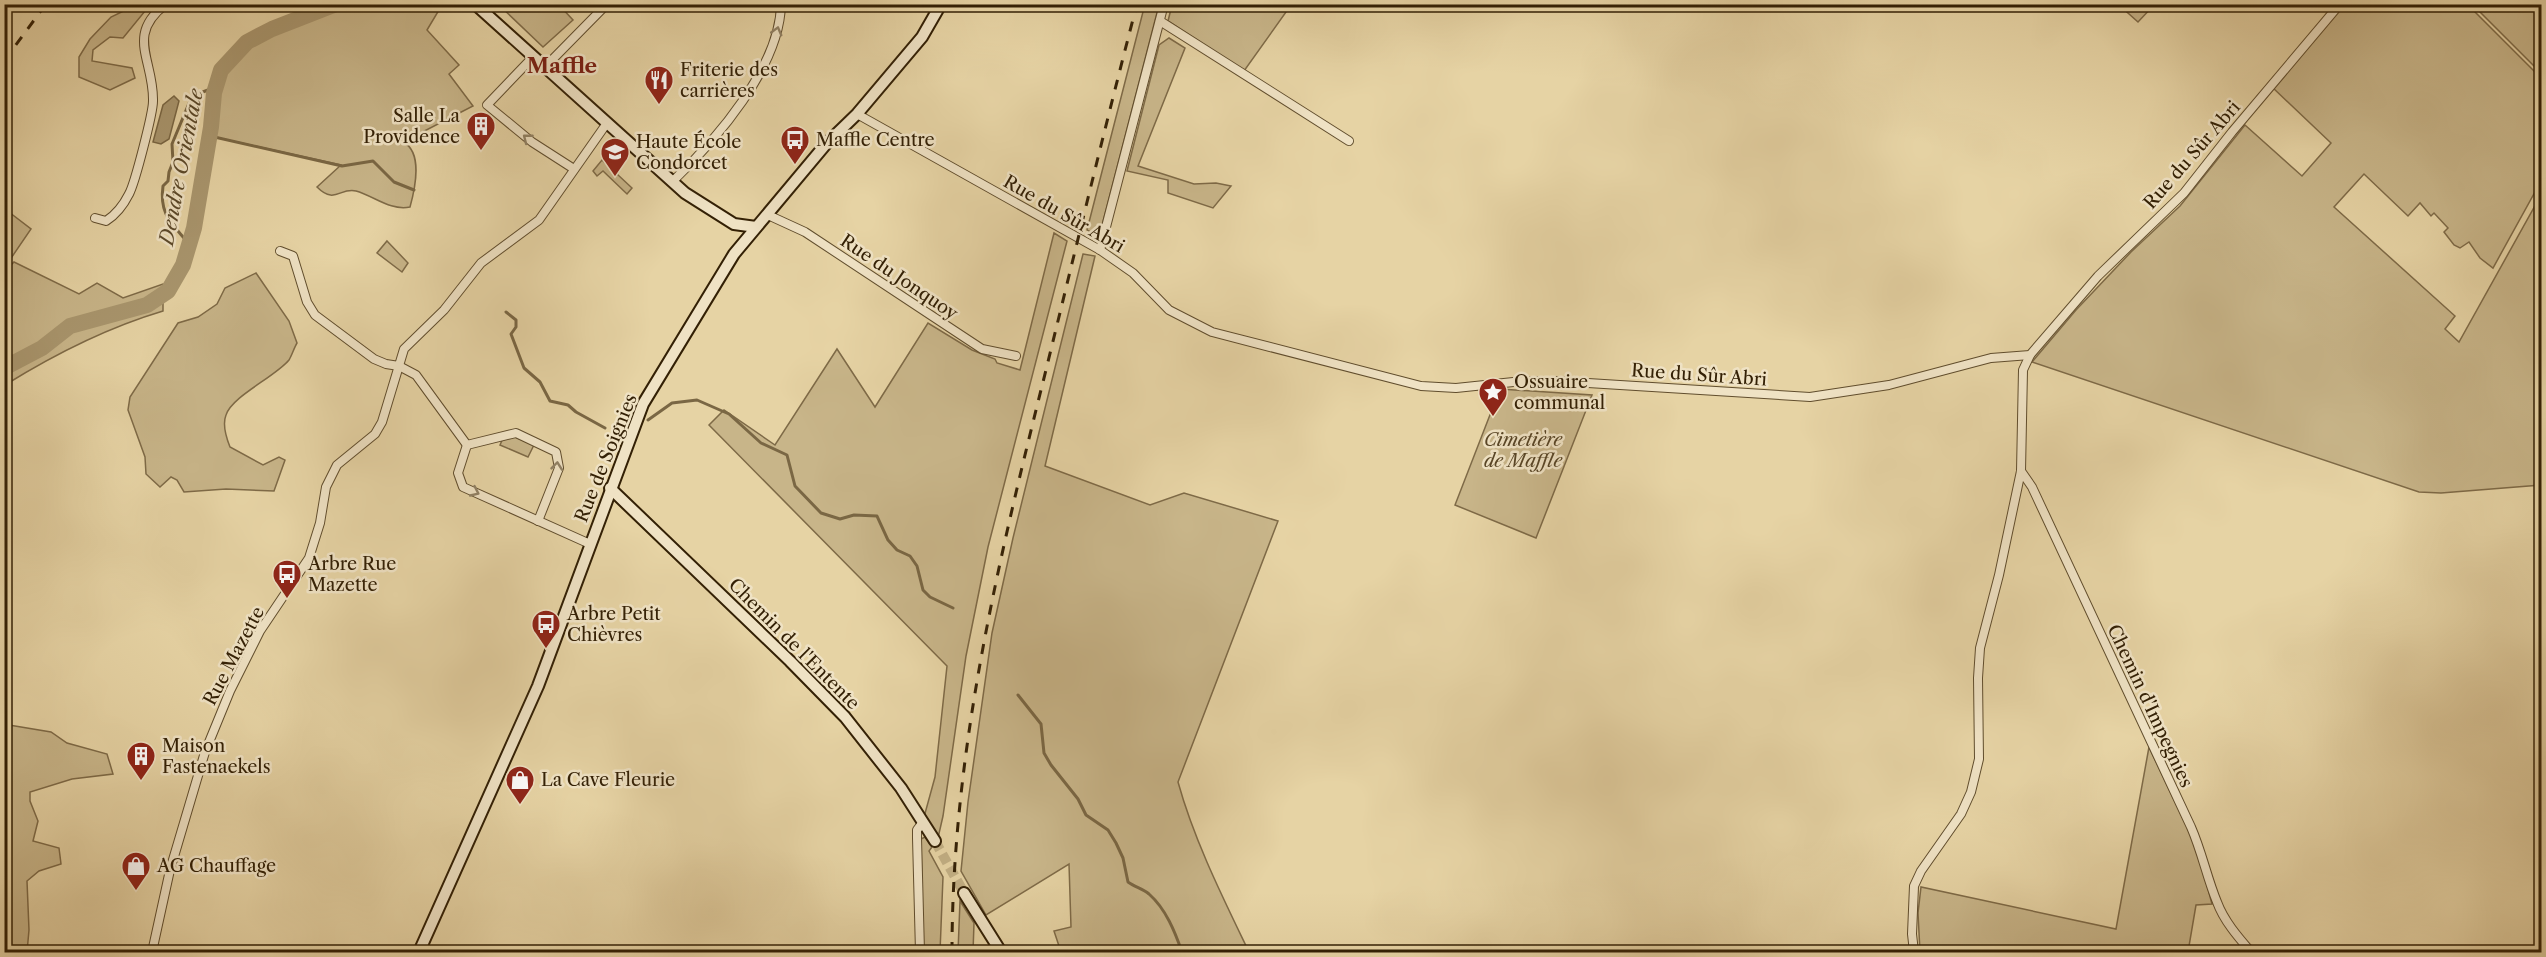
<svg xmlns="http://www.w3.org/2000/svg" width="2546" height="957" font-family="'Libre Caslon Text',serif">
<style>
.green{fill:#c8b589;stroke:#7e6a47;stroke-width:1.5}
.water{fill:#a9966e;stroke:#7a6744;stroke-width:1.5}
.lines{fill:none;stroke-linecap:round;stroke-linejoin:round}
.stream{stroke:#7a6744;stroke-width:3}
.river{stroke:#a9966e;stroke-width:16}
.secondary-tunnel{stroke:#c2af84;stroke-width:10;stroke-dasharray:10 5;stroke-linecap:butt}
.street-casing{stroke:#604d2d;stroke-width:10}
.secondary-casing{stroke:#332005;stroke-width:14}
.street{stroke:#efe2c4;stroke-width:8}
.secondary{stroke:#efe2c4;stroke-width:10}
.rail{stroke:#332005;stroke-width:3;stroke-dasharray:10 10;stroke-linecap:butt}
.oneway{stroke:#918164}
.labels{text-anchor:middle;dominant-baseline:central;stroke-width:5;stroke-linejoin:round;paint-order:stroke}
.poi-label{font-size:18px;fill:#332005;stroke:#efe2c4;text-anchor:start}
.street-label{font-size:18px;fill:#332005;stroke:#efe2c4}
.park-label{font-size:18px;font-style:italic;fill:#584526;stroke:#efe2c4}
.water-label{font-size:20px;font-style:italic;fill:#5c492a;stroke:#efe2c4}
.quarter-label{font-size:21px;font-weight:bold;fill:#7a1f14;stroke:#efe2c4}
</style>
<rect width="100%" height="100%" fill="#e6d3a4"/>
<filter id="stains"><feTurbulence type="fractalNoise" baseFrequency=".00333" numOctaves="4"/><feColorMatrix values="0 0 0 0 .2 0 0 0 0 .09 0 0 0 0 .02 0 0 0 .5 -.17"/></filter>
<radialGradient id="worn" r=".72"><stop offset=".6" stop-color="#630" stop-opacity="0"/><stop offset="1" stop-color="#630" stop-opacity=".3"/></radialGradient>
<g class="green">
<path d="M138,4L150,5L123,38L110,37L93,50L92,61L132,68L135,78L110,90L79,77V57L90,39L111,17Z"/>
<path d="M1145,4L1159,5L1099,237L1087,230Z"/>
<path d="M337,5H442L427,30L459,65L449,74L473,106L403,142C423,152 415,189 410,207C390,211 374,196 356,191C340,187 335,205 317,187L341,165L210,136C213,114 212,92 220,72C237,32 301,21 337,5Z"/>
<path d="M499,5H559L573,20L543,47Z"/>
<path d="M1172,5H1291L1244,71L1168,21Z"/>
<path d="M2119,5H2154L2138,22Z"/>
<path d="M2340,5H2468L2541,78V181L2493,268L2480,258L2469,242L2460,248L2454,245L2444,232L2448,228L2434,213L2431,216L2420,203L2408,216L2364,174L2334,207L2455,316L2445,329L2459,342L2541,195V485L2441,493L2419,492L2032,362L2076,310L2131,252L2180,206L2245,125L2302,176L2331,143L2272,87Z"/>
<path d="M2473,5H2541V73Z"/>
<path d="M1169,38L1185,48L1138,166L1194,184L1216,183L1231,186L1213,208L1168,193V180L1127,171L1159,45Z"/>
<path d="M602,160L632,188L627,194L603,171L597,176L593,171Z"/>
<path d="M5,209L31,229L5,267Z"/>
<path d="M1054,233L1067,241L988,547L966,656L943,816L938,838L924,817L935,777L947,666L709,425L724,410L775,445L837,349L875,407L928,323L972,350L995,359L997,363L1020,370Z"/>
<path d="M387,241L408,263L402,272L377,253Z"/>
<path d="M1083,254L1095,256L1045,466L1150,505L1184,493L1278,521L1178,782C1194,840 1223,898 1249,952H1137L1136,950L1122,952H1061L1054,931L1071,927L1069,864L986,915L961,871L968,802L992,633L1013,538Z"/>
<path d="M14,262L79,294L97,283L123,298L163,284V311C106,328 55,354 5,385V271Z"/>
<path d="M256,273L289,321L297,343C294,348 292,355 289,360C275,377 232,396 226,415C222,425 226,437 230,447L263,465L279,457L285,460L274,491L226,489L184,492L177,480L171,477L160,487L146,474L145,457L128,410L130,397L178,323L198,317L217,304L225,288Z"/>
<path d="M1500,389L1592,395L1536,538L1455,505Z"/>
<path d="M515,437L534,445L528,457L500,445L503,438Z"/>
<path d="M9,725L51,732L67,743L107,754L113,774L72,779L30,792V801L38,821L33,841L59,848L61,864L39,871L27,881L29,930L27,952H5L4,726Z"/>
<path d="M2149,747L2197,848L2212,904L2196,905L2188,952H1920L1918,913L1921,887L2116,929Z"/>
<path d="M925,837L932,847L929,851L943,877L940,952H923L921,839Z"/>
<path d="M960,901L974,923L973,952H958Z"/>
</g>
<path class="water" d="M174,96L179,101L169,139L161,144L153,142L163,105Z"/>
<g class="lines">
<g class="stream">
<path d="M210,136L342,166L373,161L394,182L414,190"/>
<path d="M189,244C172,223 159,215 163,186L168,181L169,172L173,162L172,144L192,96L216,87"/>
<path d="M506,312L516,320V327L511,334L524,368L540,382L550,401L568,405L576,412L605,428"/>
<path d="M648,420L672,403L697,400L729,414L761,443L787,455L795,486L821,513L840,519L854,515L877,516L888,540L897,550L910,556L917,566L923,590L930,597L953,608"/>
<path d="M1018,695L1041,724L1044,753L1051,765L1078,799L1086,815L1108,830L1116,843L1123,858L1128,882C1135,887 1143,889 1149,894C1166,909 1175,932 1182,952"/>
</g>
<path class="river" d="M4,368L42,348L70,326L147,305L168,291L183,265L194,228L211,127L214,93L221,70L247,42L272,29L336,4"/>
<path class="secondary-tunnel" d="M935,841L964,893"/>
<g class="street-casing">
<g id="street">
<path d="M1160,21L1349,141"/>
<path d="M533,57L487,105L532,142L574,169"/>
<path d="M545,67L607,4"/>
<path d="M857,114L1100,250L1133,273L1169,310L1212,332L1421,386L1456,388L1523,381H1556L1810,397L1889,385L1991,358L2030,355L2098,276L2184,193L2232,132L2340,4"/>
<path d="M673,181C716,140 780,67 781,4"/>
<path d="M768,215L805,232L982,349L1016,356"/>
<path d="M95,218L106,221C117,214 123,206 129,194C135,183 153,113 153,101C154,60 125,35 166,4"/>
<path d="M1100,250L1164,4"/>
<path d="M280,251L293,256L307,302L315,315L374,359L386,364L399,366L416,375L467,445"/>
<path d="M467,445L458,473L463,487L590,544"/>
<path d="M467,445L516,433L556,452L559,468L538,521"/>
<path d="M2021,471L2032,487L2191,827C2202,852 2207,878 2217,902C2224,921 2238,937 2251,952"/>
<path d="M152,952L170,870L205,752L230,691L260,631L309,558L320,523L326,487L337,465L375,434L382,422L404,349L444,310L481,263L539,220L607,123"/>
<path d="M920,952L917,838V830L923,822"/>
<path d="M1914,952L1912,934L1914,886L1921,871L1961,814L1971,792L1979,759L1978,678L1980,648L1999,575L2021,471L2023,370L2030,355"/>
</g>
</g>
<g class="secondary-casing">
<g id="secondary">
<path d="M475,4L685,193L734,224L756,227"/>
<path d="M610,488L790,661L845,717L901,788L935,841"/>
<path d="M964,893L1001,952"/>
<path d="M419,952L538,686L643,404L734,254L826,144L857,114L922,37L941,4"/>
</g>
</g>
<use href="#street" class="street"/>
<use href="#secondary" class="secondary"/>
<g class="rail">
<path d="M4,61L46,4"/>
<path d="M952,952C952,758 996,570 1043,382C1074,256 1104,130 1137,4"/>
</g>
</g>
<defs><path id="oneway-chevron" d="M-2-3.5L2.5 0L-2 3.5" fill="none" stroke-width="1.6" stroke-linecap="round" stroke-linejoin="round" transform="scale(1.5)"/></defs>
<g class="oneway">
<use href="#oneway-chevron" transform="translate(777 31) rotate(-75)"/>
<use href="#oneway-chevron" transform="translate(527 138) rotate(-142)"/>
<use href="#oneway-chevron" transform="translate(557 466) rotate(-84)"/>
<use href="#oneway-chevron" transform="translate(475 492) rotate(25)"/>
</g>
<defs>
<g id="restaurant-pin" transform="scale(1.5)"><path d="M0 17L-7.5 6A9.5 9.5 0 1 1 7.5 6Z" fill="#8f2418" stroke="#efe2c4"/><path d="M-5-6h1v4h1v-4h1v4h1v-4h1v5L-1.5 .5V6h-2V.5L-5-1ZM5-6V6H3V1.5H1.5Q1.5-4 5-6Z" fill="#fff"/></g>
<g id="building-pin" transform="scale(1.5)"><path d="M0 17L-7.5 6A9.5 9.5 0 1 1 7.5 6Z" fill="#8f2418" stroke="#efe2c4"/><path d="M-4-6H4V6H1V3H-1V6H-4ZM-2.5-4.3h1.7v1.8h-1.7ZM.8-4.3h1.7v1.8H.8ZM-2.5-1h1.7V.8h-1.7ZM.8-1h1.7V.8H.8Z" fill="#fff"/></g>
<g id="bus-pin" transform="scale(1.5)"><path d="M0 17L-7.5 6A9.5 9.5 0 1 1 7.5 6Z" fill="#8f2418" stroke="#efe2c4"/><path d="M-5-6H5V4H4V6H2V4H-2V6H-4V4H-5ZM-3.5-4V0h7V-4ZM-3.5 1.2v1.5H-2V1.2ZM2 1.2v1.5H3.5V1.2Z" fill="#fff"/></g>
<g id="university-pin" transform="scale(1.5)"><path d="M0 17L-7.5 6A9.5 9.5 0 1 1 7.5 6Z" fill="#8f2418" stroke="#efe2c4"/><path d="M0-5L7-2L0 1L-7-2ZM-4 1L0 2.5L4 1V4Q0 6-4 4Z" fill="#fff"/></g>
<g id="sight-pin" transform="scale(1.5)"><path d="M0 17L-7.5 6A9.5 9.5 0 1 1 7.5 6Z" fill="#8f2418" stroke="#efe2c4"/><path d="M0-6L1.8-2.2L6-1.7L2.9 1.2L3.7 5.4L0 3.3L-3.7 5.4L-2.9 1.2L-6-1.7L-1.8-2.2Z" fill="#fff"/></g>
<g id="shop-pin" transform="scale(1.5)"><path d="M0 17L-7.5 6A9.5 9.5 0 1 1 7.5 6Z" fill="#8f2418" stroke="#efe2c4"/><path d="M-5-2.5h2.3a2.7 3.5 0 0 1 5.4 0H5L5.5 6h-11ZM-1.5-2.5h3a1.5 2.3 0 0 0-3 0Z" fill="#fff"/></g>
</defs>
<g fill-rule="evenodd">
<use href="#restaurant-pin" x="659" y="80"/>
<use href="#building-pin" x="481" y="126"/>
<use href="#bus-pin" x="795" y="140"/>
<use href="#university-pin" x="615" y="152"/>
<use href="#sight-pin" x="1493" y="392"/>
<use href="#bus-pin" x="287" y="574"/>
<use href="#bus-pin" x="546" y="624"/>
<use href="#building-pin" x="141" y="756"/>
<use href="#shop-pin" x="520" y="780"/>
<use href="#shop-pin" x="136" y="866"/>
</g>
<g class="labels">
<g class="poi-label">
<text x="680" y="70">Friterie des<tspan x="680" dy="21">carrières</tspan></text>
<text x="460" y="116" text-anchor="end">Salle La<tspan x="460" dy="21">Providence</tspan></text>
<text x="816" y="140">Maffle Centre</text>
<text x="636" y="142">Haute École<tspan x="636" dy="21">Condorcet</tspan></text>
<text x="1514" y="382">Ossuaire<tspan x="1514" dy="21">communal</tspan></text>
<text x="308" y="564">Arbre Rue<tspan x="308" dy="21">Mazette</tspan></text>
<text x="567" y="614">Arbre Petit<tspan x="567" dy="21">Chièvres</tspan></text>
<text x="162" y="746">Maison<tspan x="162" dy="21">Fastenaekels</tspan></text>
<text x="541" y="780">La Cave Fleurie</text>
<text x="157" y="866">AG Chauffage</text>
</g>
<g class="street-label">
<text transform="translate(2192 155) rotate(-49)">Rue du Sûr Abri</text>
<text transform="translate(1064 214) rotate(30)">Rue du Sûr Abri</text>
<text transform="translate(899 277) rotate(34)">Rue du Jonquoy</text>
<text transform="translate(1699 375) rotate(4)">Rue du Sûr Abri</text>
<text transform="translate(606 458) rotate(-68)">Rue de Soignies</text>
<text transform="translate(794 644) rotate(45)">Chemin de l'Entente</text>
<text transform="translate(234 656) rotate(-62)">Rue Mazette</text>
<text transform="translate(2150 706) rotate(65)">Chemin d'Impegnies</text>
</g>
<g class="park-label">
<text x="1523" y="440">Cimetière<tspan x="1523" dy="21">de Maffle</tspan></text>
</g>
<g class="water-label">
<text transform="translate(181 167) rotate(-79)">Dendre Orientale</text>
</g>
<g class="quarter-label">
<text x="562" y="65">Maffle</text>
</g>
</g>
<rect width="2546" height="957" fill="none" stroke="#e6d3a4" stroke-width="24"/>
<rect x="6" y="6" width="2534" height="945" fill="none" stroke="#332005" stroke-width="3"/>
<rect x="12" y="12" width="2522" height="933" fill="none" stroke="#332005" stroke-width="1.5"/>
<rect width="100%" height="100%" filter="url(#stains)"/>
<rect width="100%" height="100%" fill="url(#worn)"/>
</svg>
